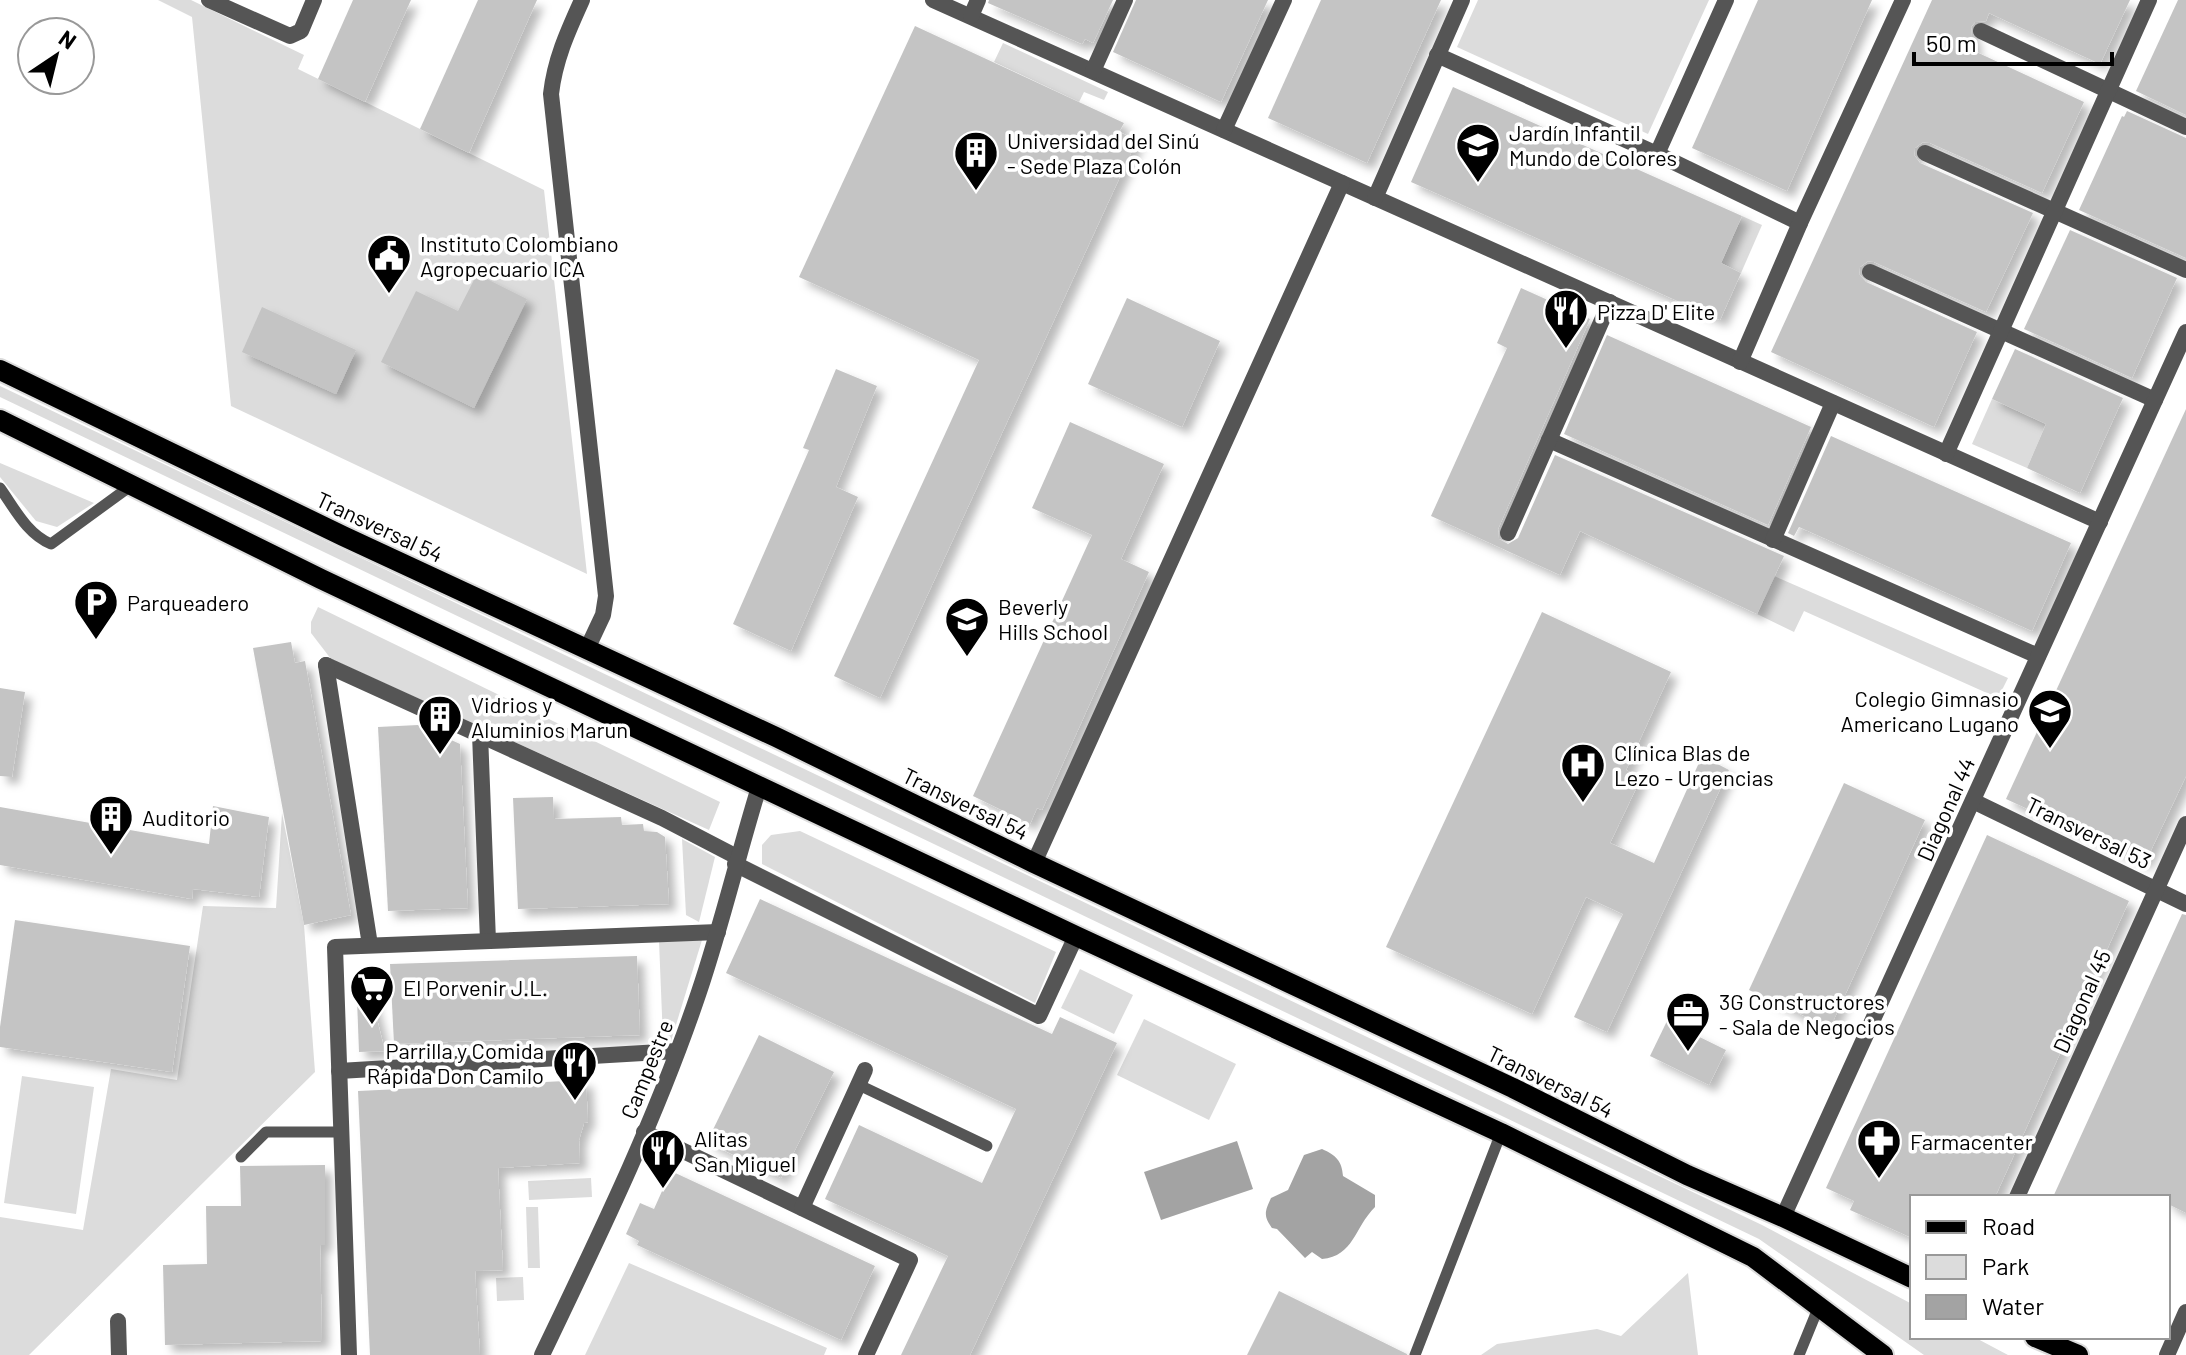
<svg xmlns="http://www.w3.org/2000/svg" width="2186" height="1355" font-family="Barlow,sans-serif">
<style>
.green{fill:#dcdcdc}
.water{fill:#a3a3a3}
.building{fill:#c4c4c4;filter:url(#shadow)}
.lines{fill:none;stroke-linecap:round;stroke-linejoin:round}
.primary-casing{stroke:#dbdbdb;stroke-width:24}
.service{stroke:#555;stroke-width:11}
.minor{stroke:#555;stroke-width:16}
.primary{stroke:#000;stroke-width:20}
.labels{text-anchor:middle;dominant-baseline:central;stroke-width:7;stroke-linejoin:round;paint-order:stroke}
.poi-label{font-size:22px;fill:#000;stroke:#fff;text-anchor:start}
.street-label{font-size:22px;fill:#000;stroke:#fff}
</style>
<defs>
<filter id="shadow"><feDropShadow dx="7" dy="7" stdDeviation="4" flood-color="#0004"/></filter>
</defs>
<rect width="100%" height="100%" fill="#fff"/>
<g class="green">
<path d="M158,0H191L304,55L298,69L544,190L587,574L231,406L192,17Z"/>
<path d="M1478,0H1709L1648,134L1457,47Z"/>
<path d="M1003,43L1108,92L1104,100L1084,92L1079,102L994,62Z"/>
<path d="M1742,216L1762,225L1741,273L1721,263Z"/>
<path d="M0,386L1762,1225L1912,1304V1337H1974L2008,1355H1924L1759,1239L0,397Z"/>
<path d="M1992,399L2046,424L2027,468L1972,444Z"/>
<path d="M0,463L94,503L57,527L36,521L0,477Z"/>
<path d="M1774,576L2008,678L1998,698L1804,611L1794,632L1757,614Z"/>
<path d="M318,607L720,802L709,830L331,659L311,633V622Z"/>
<path d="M282,813L304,925L315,1072L29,1355H0V1217L83,1230L111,1069L177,1080L203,906L276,908Z"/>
<path d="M800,831L1056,952L1035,1003L762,864V845L771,835Z"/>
<path d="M682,839L715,857L699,922L686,915Z"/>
<path d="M702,940L671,1041L663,1040L659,941Z"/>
<path d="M1080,969L1133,995L1114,1034L1061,1008Z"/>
<path d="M1144,1019L1236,1064L1209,1120L1117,1075Z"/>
<path d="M22,1076L94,1087L76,1214L4,1203Z"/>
<path d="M591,1178L592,1197L529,1200L528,1181Z"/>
<path d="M526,1207H538L540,1268H528Z"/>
<path d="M629,1263L827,1348L824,1355H585Z"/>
<path d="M1688,1273L1698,1355H1481L1497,1344L1597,1329L1621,1336Z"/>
<path d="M523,1277L524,1300L497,1301L496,1278Z"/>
</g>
<g class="water">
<path d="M1237,1141L1253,1189L1161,1220L1144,1172Z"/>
<path d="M1322,1149C1336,1155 1342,1161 1343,1176L1375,1195V1207C1354,1228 1354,1256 1322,1259L1312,1252L1305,1258L1277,1229L1272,1228C1263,1216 1265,1211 1271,1198L1288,1190L1304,1155Z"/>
</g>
<g class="building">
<path d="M353,0H411L365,102L318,79Z"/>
<path d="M478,0H537L469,153L420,129Z"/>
<path d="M989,0H1113L1093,43L1085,39L1082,44L988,3Z"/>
<path d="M1136,0H1268L1221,102L1113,52Z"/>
<path d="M1321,0H1441L1367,163L1268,118Z"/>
<path d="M1758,0H1872L1787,191L1692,148Z"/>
<path d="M1932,0H2130L2100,64L1989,13L1986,21L1975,22L1971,27L1972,37L1976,41L1972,50L2084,102L2042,193L1930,143L1923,142L1915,148L1914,155L1920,163L2033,213L1986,312L1874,262L1868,261L1860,267L1859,274L1866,282L1977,332L1934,427L1771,352Z"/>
<path d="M2178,0H2186V115L2136,91Z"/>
<path d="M915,26L1124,123L1119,132L1137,140L880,698L834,676L979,360L799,277Z"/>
<path d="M1453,87L1742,216L1721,263L1741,273L1720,320L1411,182Z"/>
<path d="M2127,111L2186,138V258L2079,210L2122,116L2124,117Z"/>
<path d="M2070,230L2177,278L2132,378L2024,329Z"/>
<path d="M477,274L527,299L474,408L381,362L416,291L458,311Z"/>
<path d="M1521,288L1590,319L1498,529L1499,539L1508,544L1518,538L1555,455L1784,556L1757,614L1580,531L1560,575L1431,516L1507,348L1497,343Z"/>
<path d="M1127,298L1220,341L1182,427L1088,384Z"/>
<path d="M262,307L356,350L336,394L242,352Z"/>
<path d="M1607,335L1811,427L1768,525L1564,434Z"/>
<path d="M2015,349L2123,398L2080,493L2027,468L2046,424L1992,399Z"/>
<path d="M836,369L877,386L836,487L858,497L791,651L733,624L809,450L803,448Z"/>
<path d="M2186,409V776L2145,863L2006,799Z"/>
<path d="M1070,422L1164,464L1121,559L1149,572L1042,810L1037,808L1030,824L973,796L1092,535L1032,508Z"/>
<path d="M1831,436L2071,543L2032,631L1799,527L1794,536L1788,533Z"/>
<path d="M1542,612L1671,672L1626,770L1641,778L1610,843L1654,863L1702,756L1729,770L1607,1032L1574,1017L1623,914L1586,897L1532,1014L1386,947Z"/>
<path d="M291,642L295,663L305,661L351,915L304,925L253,648Z"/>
<path d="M0,688L25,692L12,777L0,776Z"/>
<path d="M418,725L460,744L468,908L388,911L378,727Z"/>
<path d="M1844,783L1925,820L1830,1028L1749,990Z"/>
<path d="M553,797L554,819L621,817L622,825L643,824L644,831L657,832L665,837L669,904L518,909L513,798Z"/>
<path d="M213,806L269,817L259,897L193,889L192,899L0,865V807L209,844Z"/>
<path d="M1987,835L2129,901L1995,1197H1912V1238L1850,1210L1854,1201L1826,1188Z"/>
<path d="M760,899L1052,1034L1060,1017L1117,1043L970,1355H901L948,1256L825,1199L859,1125L982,1183L1016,1109L726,973Z"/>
<path d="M2182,914L2186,915V1213L2168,1204V1197H2053Z"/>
<path d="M15,920L190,946L172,1072L0,1047V1027Z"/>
<path d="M637,956L640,1035L394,1044L390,964Z"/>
<path d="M365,972L385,1051L359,1052L356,973Z"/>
<path d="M1667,1021L1726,1050L1709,1085L1650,1056Z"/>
<path d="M759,1035L834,1072L781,1178L707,1142Z"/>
<path d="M586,1080L588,1122L584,1123L579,1140L580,1163L498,1168L503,1270L475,1271L480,1355H370L358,1091Z"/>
<path d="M325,1165V1245H320L322,1341L165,1345L163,1265L207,1264L206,1206H241L240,1166Z"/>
<path d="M671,1171L875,1266L841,1340L637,1245L639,1241L626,1234L640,1203L654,1209Z"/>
<path d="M1279,1291L1407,1354V1355H1247Z"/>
</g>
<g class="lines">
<g class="primary-casing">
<g id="primary">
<path d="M0,370L343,536L776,737L1034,863L1513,1088L1687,1175L1783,1217L1912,1278"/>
<path d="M0,420L321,579L1076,936L1501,1133L1753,1257L1883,1355"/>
<path d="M2035,1337L2078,1355"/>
</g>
</g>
<g class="service">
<path d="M0,488C15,509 27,534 51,544L132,485"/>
<path d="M859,1085L987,1146"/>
<path d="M241,1157L266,1132H341"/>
<path d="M1415,1355L1501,1133"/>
<path d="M1799,1355L1819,1306"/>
</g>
<g class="minor">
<path d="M209,0L290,36L301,31L314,0"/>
<path d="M582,0C568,31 555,59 551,94L606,596L603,615L587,649"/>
<path d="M933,0L2100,522"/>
<path d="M971,16L978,0"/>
<path d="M1981,31L2186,127"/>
<path d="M1437,55L1657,154L1800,223"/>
<path d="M1093,71L1125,0"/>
<path d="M1224,130L1284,0"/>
<path d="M1925,153L2186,270"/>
<path d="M1657,154L1726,0"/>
<path d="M1375,198L1462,0"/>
<path d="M1870,272L2155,400"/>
<path d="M1740,362L1800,223L1903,0"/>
<path d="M1549,440L2038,656"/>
<path d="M1946,454L2149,0"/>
<path d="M1508,533L1610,302"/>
<path d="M1773,540L1833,403"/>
<path d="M326,665L662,818L737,857"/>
<path d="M326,665L370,945"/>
<path d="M480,734L488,941"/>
<path d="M1973,801L2186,904"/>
<path d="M1034,863L1342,183"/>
<path d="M735,864L1039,1016L1076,936"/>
<path d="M339,1071L677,1051"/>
<path d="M644,1132L910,1260L866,1355"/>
<path d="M2017,1197L2186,824"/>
<path d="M802,1208L865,1070"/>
<path d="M1783,1217L2186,332"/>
<path d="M118,1321L119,1355"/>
<path d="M349,1355L335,947L718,932"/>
<path d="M542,1355C599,1236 657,1117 699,992C722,924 738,855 759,787"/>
<path d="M2167,1355L2186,1312"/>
</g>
<use href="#primary" class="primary"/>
</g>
<defs>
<g id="school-pin" transform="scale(2.3)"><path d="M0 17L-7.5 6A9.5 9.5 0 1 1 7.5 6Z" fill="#000" stroke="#fff"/><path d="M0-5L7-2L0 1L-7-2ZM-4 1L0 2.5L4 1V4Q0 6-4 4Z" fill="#fff"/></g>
<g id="building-pin" transform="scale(2.3)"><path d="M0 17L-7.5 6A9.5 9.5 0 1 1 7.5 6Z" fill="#000" stroke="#fff"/><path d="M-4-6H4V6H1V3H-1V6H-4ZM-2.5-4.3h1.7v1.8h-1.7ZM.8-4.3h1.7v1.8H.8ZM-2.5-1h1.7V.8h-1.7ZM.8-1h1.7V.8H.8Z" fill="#fff"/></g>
<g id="civic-pin" transform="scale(2.3)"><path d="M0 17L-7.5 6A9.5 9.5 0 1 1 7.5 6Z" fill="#000" stroke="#fff"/><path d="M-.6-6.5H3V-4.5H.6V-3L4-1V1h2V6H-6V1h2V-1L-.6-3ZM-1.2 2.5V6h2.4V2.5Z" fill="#fff"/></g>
<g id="restaurant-pin" transform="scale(2.3)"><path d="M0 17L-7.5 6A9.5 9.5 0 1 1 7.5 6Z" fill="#000" stroke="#fff"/><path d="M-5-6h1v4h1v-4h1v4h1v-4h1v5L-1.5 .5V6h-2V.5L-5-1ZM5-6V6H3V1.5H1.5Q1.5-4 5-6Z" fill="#fff"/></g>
<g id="parking-pin" transform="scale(2.3)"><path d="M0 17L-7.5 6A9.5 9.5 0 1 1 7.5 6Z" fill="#000" stroke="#fff"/><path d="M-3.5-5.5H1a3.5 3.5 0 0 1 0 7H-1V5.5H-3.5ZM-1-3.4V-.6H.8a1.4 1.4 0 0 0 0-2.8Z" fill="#fff"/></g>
<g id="hospital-pin" transform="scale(2.3)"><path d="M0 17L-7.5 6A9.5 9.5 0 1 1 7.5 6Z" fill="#000" stroke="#fff"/><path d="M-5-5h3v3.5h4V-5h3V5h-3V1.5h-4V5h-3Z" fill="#fff"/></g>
<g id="supermarket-pin" transform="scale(2.3)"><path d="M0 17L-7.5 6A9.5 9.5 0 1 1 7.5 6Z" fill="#000" stroke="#fff"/><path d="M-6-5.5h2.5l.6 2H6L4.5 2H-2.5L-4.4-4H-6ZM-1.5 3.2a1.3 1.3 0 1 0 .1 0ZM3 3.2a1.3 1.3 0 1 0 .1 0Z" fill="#fff"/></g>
<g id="office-pin" transform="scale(2.3)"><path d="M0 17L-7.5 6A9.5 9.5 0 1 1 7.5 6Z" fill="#000" stroke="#fff"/><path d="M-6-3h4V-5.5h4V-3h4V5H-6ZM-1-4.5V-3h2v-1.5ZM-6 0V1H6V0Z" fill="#fff"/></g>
<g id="pharmacy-pin" transform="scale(2.3)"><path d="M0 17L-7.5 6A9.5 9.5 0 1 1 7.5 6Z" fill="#000" stroke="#fff"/><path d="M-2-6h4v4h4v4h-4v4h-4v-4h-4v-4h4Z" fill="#fff"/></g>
</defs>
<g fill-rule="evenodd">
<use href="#school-pin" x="1478" y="145"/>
<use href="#building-pin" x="976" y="153"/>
<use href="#civic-pin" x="389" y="256"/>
<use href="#restaurant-pin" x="1566" y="311"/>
<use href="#parking-pin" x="96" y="602"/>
<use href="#school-pin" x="967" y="619"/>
<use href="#school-pin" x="2050" y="711"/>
<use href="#building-pin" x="440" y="717"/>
<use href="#hospital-pin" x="1583" y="765"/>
<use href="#building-pin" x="111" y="817"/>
<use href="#supermarket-pin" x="372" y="987"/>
<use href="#office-pin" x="1688" y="1014"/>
<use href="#restaurant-pin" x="575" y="1063"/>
<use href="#pharmacy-pin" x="1879" y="1141"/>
<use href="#restaurant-pin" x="663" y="1151"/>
</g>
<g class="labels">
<g class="poi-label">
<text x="1509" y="132">Jardín Infantil<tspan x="1509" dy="25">Mundo de Colores</tspan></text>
<text x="1007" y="140">Universidad del Sinú<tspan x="1007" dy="25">- Sede Plaza Colón</tspan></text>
<text x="420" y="243">Instituto Colombiano<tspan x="420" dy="25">Agropecuario ICA</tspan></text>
<text x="1597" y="311">Pizza D' Elite</text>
<text x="127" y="602">Parqueadero</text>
<text x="998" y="606">Beverly<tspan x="998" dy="25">Hills School</tspan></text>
<text x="2019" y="698" text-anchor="end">Colegio Gimnasio<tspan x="2019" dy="25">Americano Lugano</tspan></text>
<text x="471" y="704">Vidrios y<tspan x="471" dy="25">Aluminios Marun</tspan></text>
<text x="1614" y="752">Clínica Blas de<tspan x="1614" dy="25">Lezo - Urgencias</tspan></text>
<text x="142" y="817">Auditorio</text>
<text x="403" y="987">El Porvenir J.L.</text>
<text x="1719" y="1001">3G Constructores<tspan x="1719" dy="25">- Sala de Negocios</tspan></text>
<text x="544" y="1050" text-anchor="end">Parrilla y Comida<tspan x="544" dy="25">Rápida Don Camilo</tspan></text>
<text x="694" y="1138">Alitas<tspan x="694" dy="25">San Miguel</tspan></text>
<text x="1910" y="1141">Farmacenter</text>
</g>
<g class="street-label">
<text transform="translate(380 526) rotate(25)">Transversal 54</text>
<text transform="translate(966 803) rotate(26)">Transversal 54</text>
<text transform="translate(1945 809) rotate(-66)">Diagonal 44</text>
<text transform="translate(2089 832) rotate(26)">Transversal 53</text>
<text transform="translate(2081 1001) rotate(-66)">Diagonal 45</text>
<text transform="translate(646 1069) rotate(-68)">Campestre</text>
<text transform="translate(1551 1081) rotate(26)">Transversal 54</text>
</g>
</g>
<rect x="1910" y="1195" width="260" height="144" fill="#ffffff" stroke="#999999" stroke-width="2"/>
<rect x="1926" y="1221" width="40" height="12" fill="#000000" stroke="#999999" stroke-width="2"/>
<text x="1982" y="1235" font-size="24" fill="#000000">Road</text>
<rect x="1926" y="1255" width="40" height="24" fill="#dcdcdc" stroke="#999999" stroke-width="2"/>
<text x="1982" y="1275" font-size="24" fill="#000000">Park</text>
<rect x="1926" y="1295" width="40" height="24" fill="#a3a3a3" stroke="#999999" stroke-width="2"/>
<text x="1982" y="1315" font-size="24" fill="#000000">Water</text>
<g transform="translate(56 56) rotate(35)"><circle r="38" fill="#ffffff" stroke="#999999" stroke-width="2"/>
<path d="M0-6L14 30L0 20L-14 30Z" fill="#000000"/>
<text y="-12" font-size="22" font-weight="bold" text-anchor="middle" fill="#000000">N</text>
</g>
<path d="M1914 52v12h198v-12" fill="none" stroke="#000000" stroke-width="4"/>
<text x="1926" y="52" font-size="24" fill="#000000" stroke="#ffffff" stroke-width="6" paint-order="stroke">50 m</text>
</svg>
